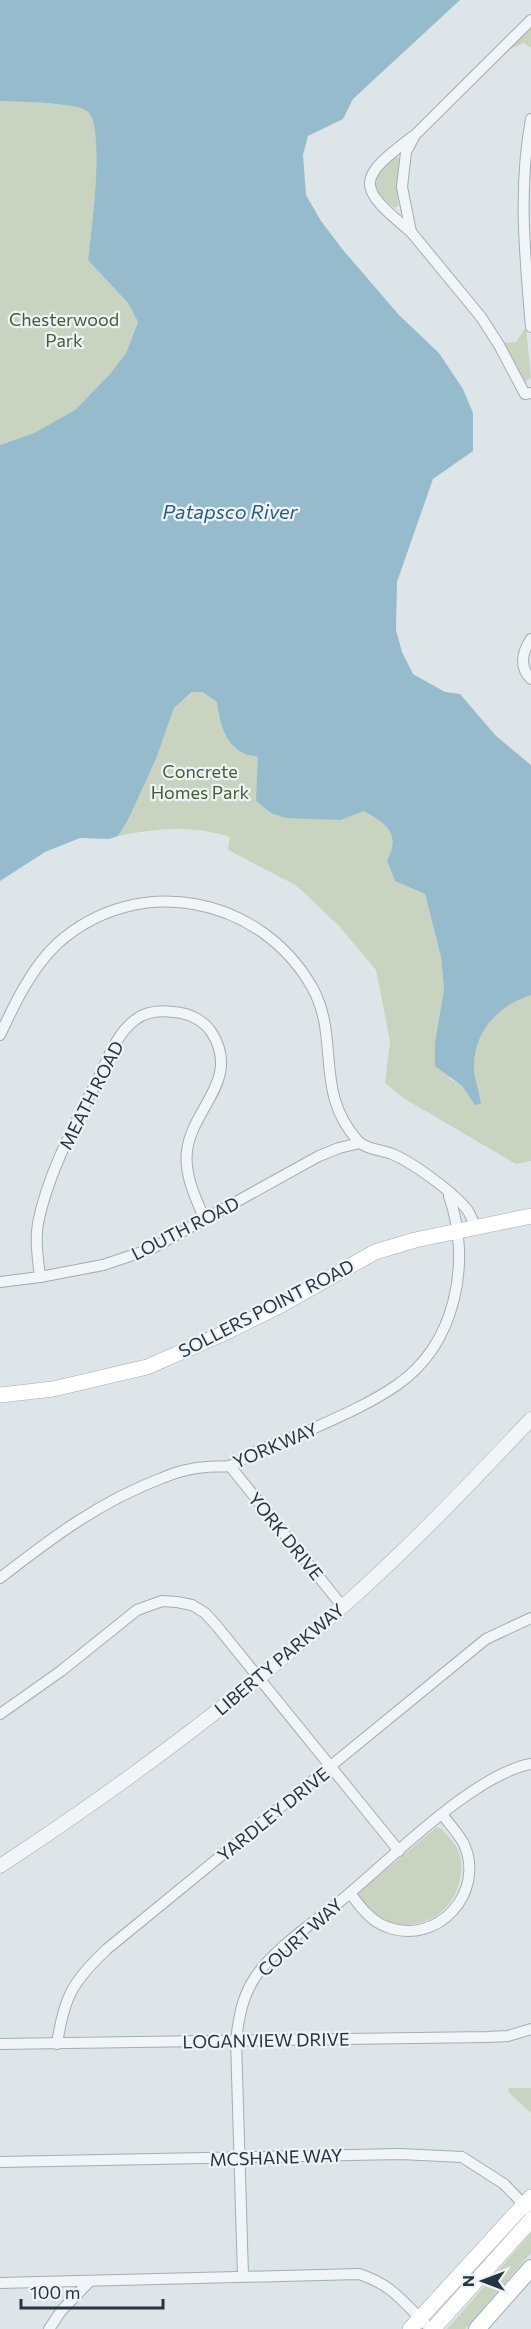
<svg xmlns="http://www.w3.org/2000/svg" width="531" height="2329" font-family="Commissioner,sans-serif">
<style>
.green{fill:#c8d4bf}
.water{fill:#96bbcd}
.lines{fill:none;stroke-linecap:round;stroke-linejoin:round}
.minor-casing{stroke:#a3adb4;stroke-width:12}
.tertiary-casing{stroke:#a3adb4;stroke-width:15}
.secondary-casing{stroke:#a3adb4;stroke-width:16}
.primary-casing{stroke:#9cacb6;stroke-width:18}
.minor{stroke:#f1f5f7;stroke-width:10}
.tertiary{stroke:#f1f5f7;stroke-width:14}
.secondary{stroke:#fff;stroke-width:15}
.primary{stroke:#fff;stroke-width:16}
.labels{text-anchor:middle;dominant-baseline:central;stroke-width:4.5;stroke-linejoin:round;paint-order:stroke}
.park-label{font-size:18px;fill:#435f32;stroke:#eef3f7}
.street-label{font-size:18px;fill:#263542;stroke:#eef3f7}
.water-label{font-size:20px;font-style:italic;fill:#2c5e7a;stroke:#eef3f7}
</style>
<rect width="100%" height="100%" fill="#dee5e9"/>
<g class="green">
<path d="M531,25V48L524,43L506,51Z"/>
<path d="M0,101C18,102 73,102 87,111C106,124 91,234 88,260L128,303L138,322L126,353L110,374L75,410L34,433L0,445Z"/>
<path d="M395,156L399,159L400,163L398,206L394,208C373,192 372,187 383,163Z"/>
<path d="M526,327L531,377L527,381L522,382L498,343L516,342Z"/>
<path d="M193,692H201L217,702L219,718L258,757V777L341,820L364,811C387,824 401,834 387,861L395,881L425,894L441,957L444,990L435,1042L450,1079L462,1086L475,1105L481,1104C480,1091 474,1079 474,1067C474,1031 499,1005 531,995V1161L516,1164L405,1099L385,1083L390,1041L376,970L339,926L297,886L228,850L230,837C193,825 155,828 118,836L128,820L156,759L174,708Z"/>
<path d="M437,1827C444,1829 448,1836 453,1842C470,1862 459,1899 440,1913C420,1929 384,1929 367,1910C363,1906 360,1899 357,1894Z"/>
<path d="M509,2088H531V2113L508,2092Z"/>
<path d="M531,2233V2253L465,2329H447Z"/>
</g>
<path class="water" d="M0,0H460L353,99L343,119L308,136L303,155L306,195L321,221L343,250L399,315L439,353L463,389L473,413V451L433,479L397,582L396,630L402,652L413,674L445,692L460,694L496,736L531,765V995C499,1005 474,1031 474,1067C474,1079 480,1092 481,1104L475,1105L462,1086L435,1066V1042L444,990L441,957L425,894L395,881L387,861C401,834 387,824 364,811L341,820L286,818L271,813L256,801L258,757C254,756 247,755 243,753C225,744 219,721 217,702L202,692H192L174,708L156,759L128,820L118,836L109,839L80,838L45,852L0,881V445L34,433L75,410L110,374L126,353L138,322L128,303L88,260C91,235 106,124 87,111C73,102 18,102 0,101Z"/>
<g class="lines">
<g class="minor-casing">
<g id="minor">
<path d="M531,20L415,135L406,152L402,187L411,232L481,317L499,345L525,394L531,393"/>
<path d="M531,119C518,188 525,258 531,327"/>
<path d="M411,232C357,187 355,180 412,137"/>
<path d="M531,639C522,652 519,667 531,679"/>
<path d="M0,1035C15,1003 32,967 58,943C138,872 260,896 312,987C341,1039 313,1091 358,1141C365,1149 382,1150 392,1154C412,1162 455,1193 468,1211C471,1216 473,1222 476,1227"/>
<path d="M40,1277C38,1259 35,1241 38,1223C48,1173 74,1126 97,1081C107,1061 116,1034 135,1020C146,1011 160,1010 174,1012C188,1013 204,1020 212,1033C241,1080 192,1108 187,1151C184,1175 196,1199 205,1220"/>
<path d="M0,1282L40,1277L103,1265L151,1249L319,1156L339,1148L360,1143"/>
<path d="M230,1466L343,1607"/>
<path d="M0,1578C53,1537 99,1502 162,1478C176,1472 191,1468 206,1467C214,1466 222,1467 229,1466C239,1463 248,1455 257,1451C275,1443 294,1437 312,1429C341,1416 371,1403 397,1385C456,1344 472,1262 449,1196"/>
<path d="M0,1714L61,1671L137,1610L162,1601L177,1602L192,1605L205,1613L216,1625L399,1851"/>
<path d="M350,1893C360,1906 370,1921 387,1927C437,1946 486,1893 464,1844C458,1833 449,1824 442,1814"/>
<path d="M0,2044L487,2037L508,2036L531,2029"/>
<path d="M57,2044C64,1997 72,1982 107,1949L486,1639L531,1618"/>
<path d="M0,2162L400,2154L462,2157L504,2184L531,2212"/>
<path d="M243,2276L236,2040C239,2017 242,1996 256,1976C275,1948 317,1920 344,1898C390,1860 474,1774 531,1764"/>
<path d="M0,2283L359,2274C394,2285 405,2305 431,2329"/>
<path d="M49,2329L61,2311L89,2282"/>
</g>
</g>
<g class="tertiary-casing">
<path id="tertiary" d="M0,1866C119,1788 235,1702 341,1608C408,1549 470,1484 531,1419"/>
</g>
<g class="secondary-casing">
<g id="secondary">
<path d="M0,1395L53,1389L147,1367L220,1335L281,1305L375,1252L415,1240L531,1216"/>
<path d="M410,2329L531,2197"/>
<path d="M433,2329L531,2220"/>
</g>
</g>
<g class="primary-casing">
<path id="primary" d="M477,2329L531,2268"/>
</g>
<use href="#minor" class="minor"/>
<use href="#tertiary" class="tertiary"/>
<use href="#secondary" class="secondary"/>
<use href="#primary" class="primary"/>
</g>
<g class="labels">
<g class="park-label">
<text x="64" y="319">Chesterwood<tspan x="64" dy="21">Park</tspan></text>
<text x="200" y="771">Concrete<tspan x="200" dy="21">Homes Park</tspan></text>
</g>
<g class="street-label">
<text transform="translate(91 1095) rotate(-63)">MEATH ROAD</text>
<text transform="translate(185 1228) rotate(-27)">LOUTH ROAD</text>
<text transform="translate(266 1308) rotate(-27)">SOLLERS POINT ROAD</text>
<text transform="translate(275 1445) rotate(-23)">YORKWAY</text>
<text transform="translate(286 1536) rotate(51)">YORK DRIVE</text>
<text transform="translate(279 1659) rotate(-40)">LIBERTY PARKWAY</text>
<text transform="translate(273 1814) rotate(-39)">YARDLEY DRIVE</text>
<text transform="translate(300 1937) rotate(-42)">COURT WAY</text>
<text transform="translate(266 2040) rotate(-1)">LOGANVIEW DRIVE</text>
<text transform="translate(276 2157) rotate(-2)">MCSHANE WAY</text>
</g>
<g class="water-label">
<text x="230" y="511">Patapsco River</text>
</g>
</g>
<g transform="translate(483 2281) rotate(270)" stroke="#eef3f7" stroke-width="4.5" paint-order="stroke">
<path d="M0-4.5L10 22L0 15L-10 22Z" fill="#263542"/>
<text y="-9" font-size="16" font-weight="bold" text-anchor="middle" fill="#263542">N</text>
</g>
<path d="M21 2299v9h142v-9" fill="none" stroke="#263542" stroke-width="3"/>
<text x="30" y="2299" font-size="18" fill="#263542" stroke="#eef3f7" stroke-width="4.5" paint-order="stroke">100 m</text>
</svg>
